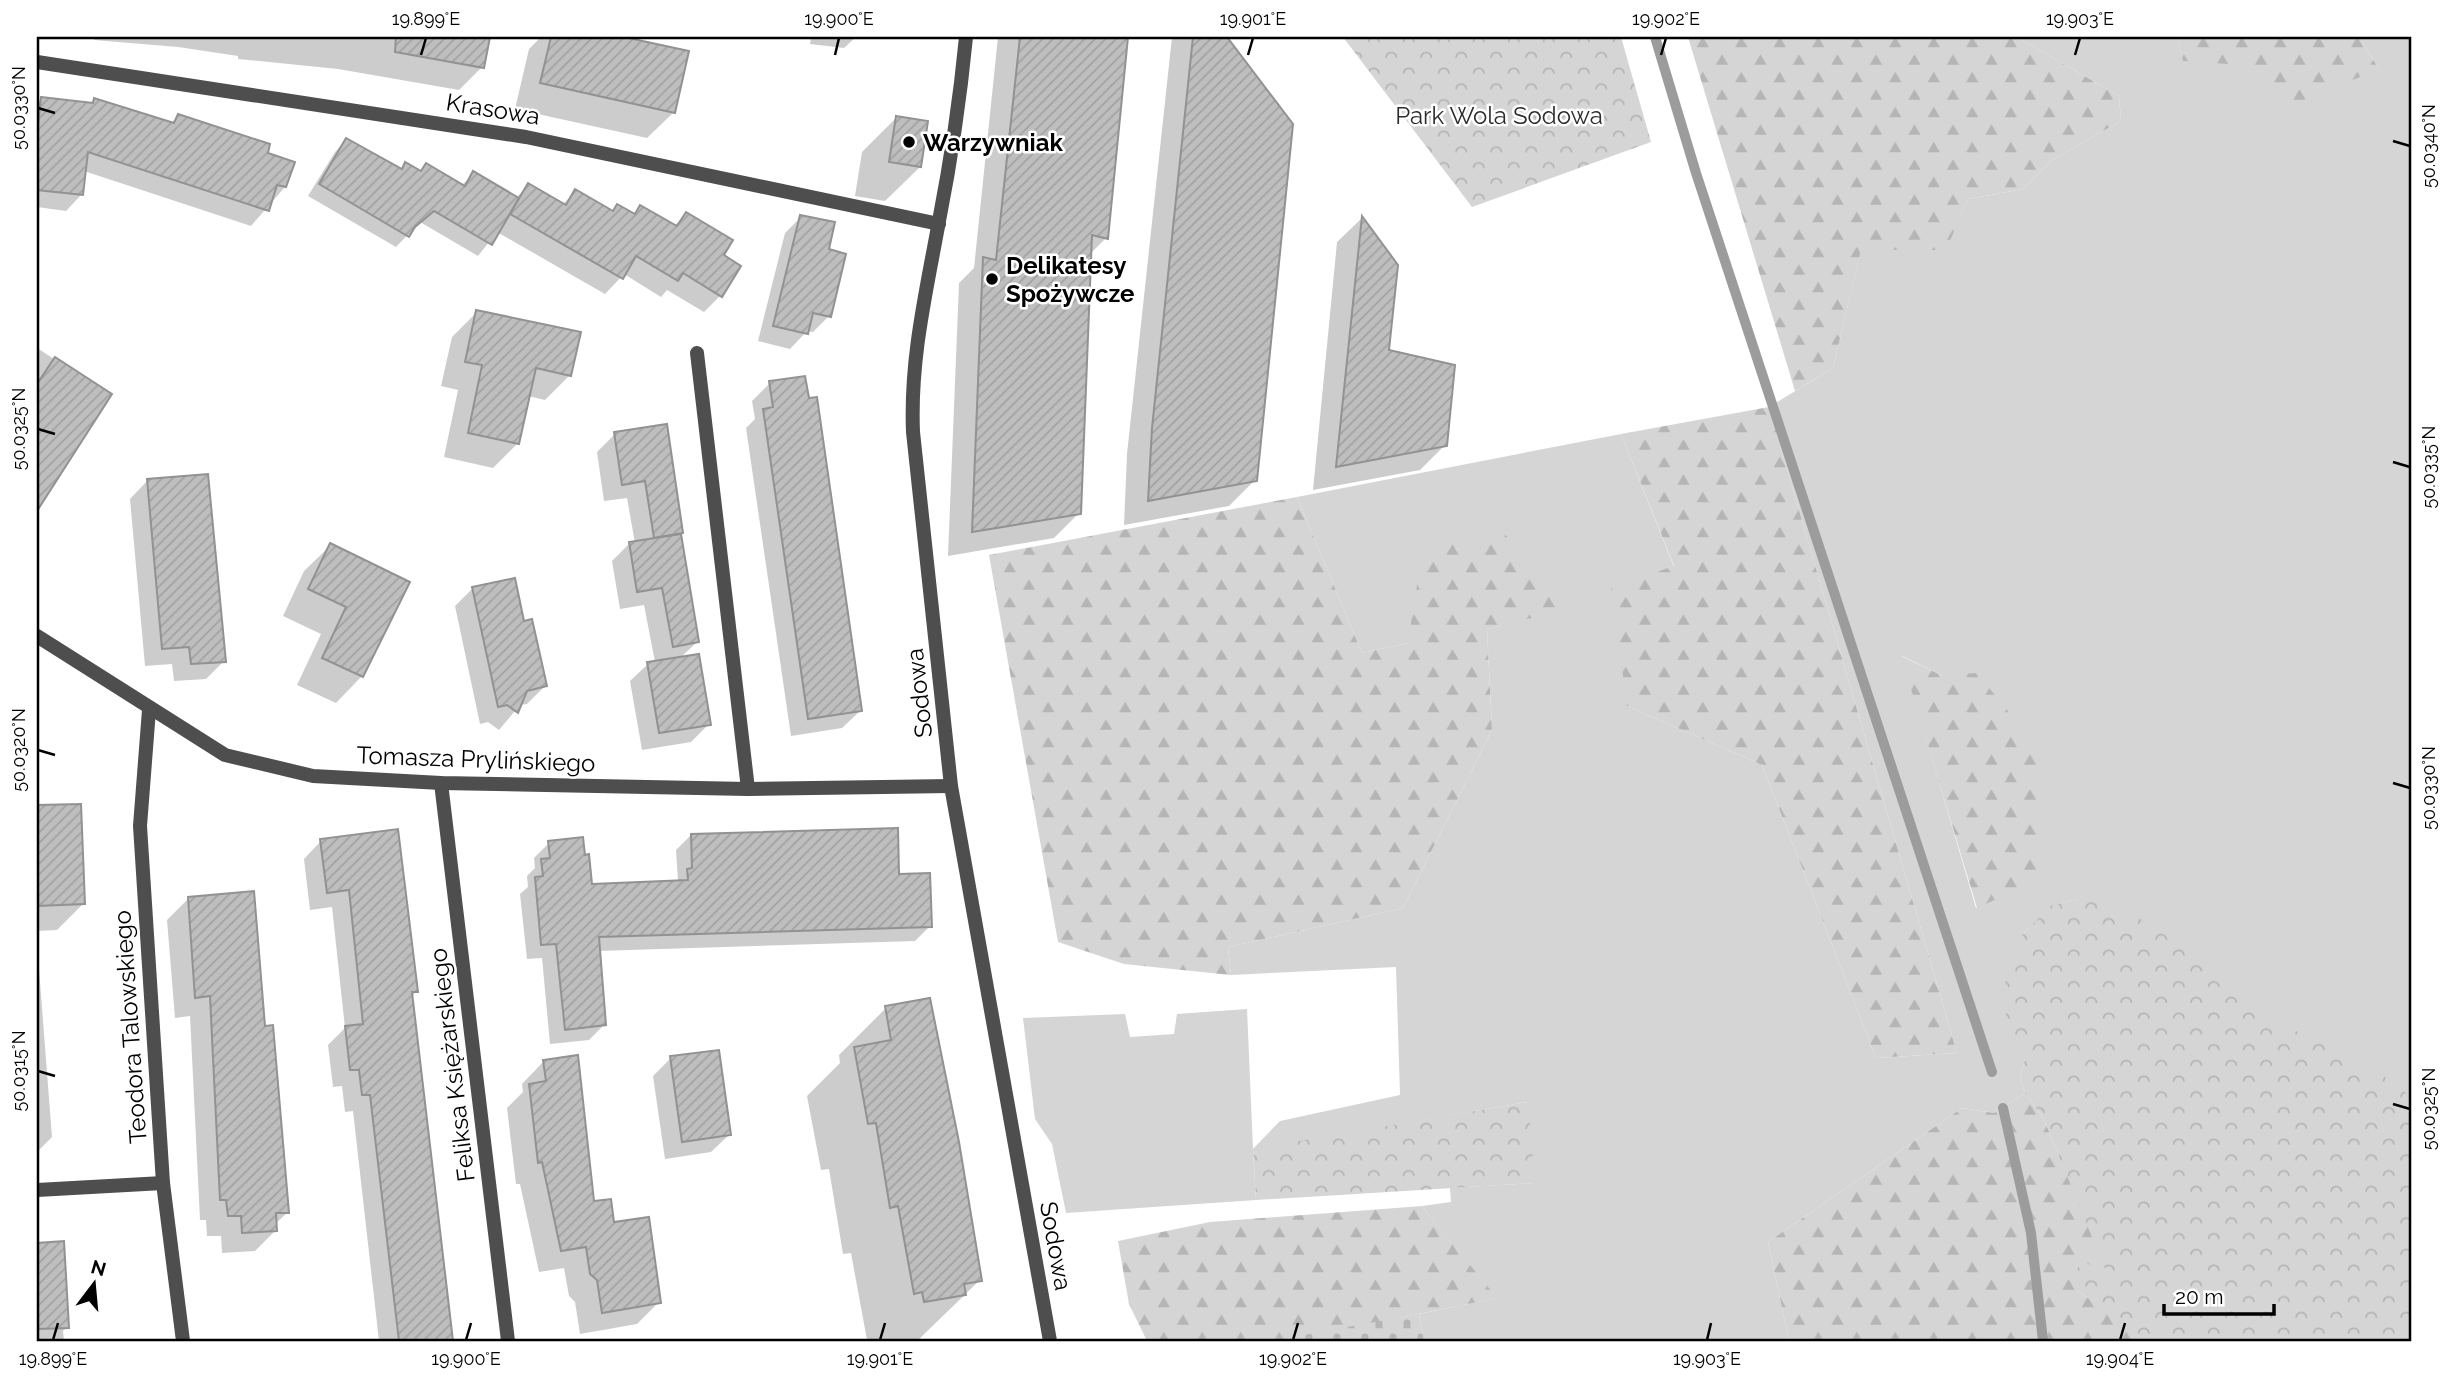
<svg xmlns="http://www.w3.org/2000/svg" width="2448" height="1378" font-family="Raleway,sans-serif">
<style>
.green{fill:#d5d5d5;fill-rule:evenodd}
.forest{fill:url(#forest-firs)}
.cemetery{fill:url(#cemetery-stones)}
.park{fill:url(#park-crowns)}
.shadow{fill:#0003}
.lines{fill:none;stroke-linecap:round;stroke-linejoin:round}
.stream{stroke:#9c9c9c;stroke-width:10}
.building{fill:url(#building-hatch);stroke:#929292;stroke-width:2}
.street{stroke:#4e4e4e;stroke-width:14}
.ticks{fill:none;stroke:#000;stroke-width:2.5}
.poi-dot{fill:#000;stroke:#fff;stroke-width:2.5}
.labels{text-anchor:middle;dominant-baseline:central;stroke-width:5;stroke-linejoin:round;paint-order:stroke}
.street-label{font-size:24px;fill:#000;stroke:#fff}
.park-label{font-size:24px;fill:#2c2c2c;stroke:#fff}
.poi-label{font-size:24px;font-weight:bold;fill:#000;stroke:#fff;text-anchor:start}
.neatline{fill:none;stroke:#000;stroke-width:2.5}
.ticks-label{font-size:18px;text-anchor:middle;fill:#000}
</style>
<defs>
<pattern id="forest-firs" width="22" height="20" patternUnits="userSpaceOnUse" patternTransform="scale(1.75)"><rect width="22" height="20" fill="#d5d5d5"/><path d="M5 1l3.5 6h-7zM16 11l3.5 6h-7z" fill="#b5b5b5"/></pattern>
<pattern id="cemetery-stones" width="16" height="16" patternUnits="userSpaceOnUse" patternTransform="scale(1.75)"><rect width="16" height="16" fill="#d5d5d5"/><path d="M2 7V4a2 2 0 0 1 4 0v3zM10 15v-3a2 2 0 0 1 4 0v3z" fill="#b5b5b5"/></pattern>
<pattern id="park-crowns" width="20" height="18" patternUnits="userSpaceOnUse" patternTransform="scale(1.75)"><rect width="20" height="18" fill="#d5d5d5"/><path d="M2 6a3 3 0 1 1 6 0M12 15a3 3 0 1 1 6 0" fill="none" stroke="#b5b5b5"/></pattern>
<pattern id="building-hatch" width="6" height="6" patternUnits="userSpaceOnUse" patternTransform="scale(1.75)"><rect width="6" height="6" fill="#bebebe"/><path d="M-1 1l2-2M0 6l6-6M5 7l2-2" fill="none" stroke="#a2a2a2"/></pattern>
</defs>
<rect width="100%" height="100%" fill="#fff"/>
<path class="green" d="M2017,37H2177L2183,60L2379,69L2359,37H2411V1341H2104L2045,1100L2253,1006L2077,899L2051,906L2023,934L2025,1059L2020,1077L2025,1093L1994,1113L1962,1108L1768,1242L1789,1341H1424L1419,1314L1496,1298L1422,1206L1451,1202L1450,1188L1534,1183L1527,1102L1253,1150L1256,1200L1066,1213L1052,1144L1035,1119L1023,1018L1125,1014L1130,1037L1174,1034L1177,1014L1247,1009L1253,1149L1280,1121L1400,1095L1396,967L1231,975L1228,947L1403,908L1492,730L1487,629L1564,609L1362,653L1297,497L1621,434L1674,567L1627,706L1762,765L1876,1058L1957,1053L1769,407L1833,368L1861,249L1945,250L1968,199L2023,189L2052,160L2121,121L2119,96ZM1902,656L1941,675L1977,908H1976Z"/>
<g class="forest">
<path d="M1688,37H2017L2119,96L2121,121L2052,160L2023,189L1968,199L1946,250H1861L1833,368L1795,391Z"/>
<path d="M2177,37H2359L2379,69L2283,109L2244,65L2183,61Z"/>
<path d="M1769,407L1957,1053L1876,1058L1762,765L1627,706L1611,588L1674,566L1621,434Z"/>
<path d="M1297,497L1362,653L1408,643L1423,546L1505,534L1564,610L1487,629L1492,730L1403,908L1228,947L1231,975L1124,964L1058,942L989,555Z"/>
<path d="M1901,656L1941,675L1977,673L2037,747L2042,878L1977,908Z"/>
<path d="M2025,1093L2044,1119L2108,1276L2106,1280L2077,1291L2131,1324L2142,1341H1789L1768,1242L1962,1108L1994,1113Z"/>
<path d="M1422,1206L1497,1298L1286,1341H1147L1129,1304L1118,1241L1210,1222Z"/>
</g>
<path class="cemetery" d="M1419,1314L1424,1341H1271Z"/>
<g class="park">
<path d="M1343,37H1621L1651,142L1472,207Z"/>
<path d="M2077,899C2090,902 2107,902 2119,908C2180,935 2223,991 2281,1023C2325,1047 2373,1063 2411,1097V1341H2142L2131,1324L2077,1291V1270L2082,1258L2105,1280L2108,1276L2044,1119L2025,1093L2020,1077L2025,1059L2007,1043L2005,977L2023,934L2050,906Z"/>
<path d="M1528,1102L1535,1183L1256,1200L1253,1149Z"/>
</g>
<g class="shadow">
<path d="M95,37H488L482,67L459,90L338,69L238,59V56L178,47L94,40Z"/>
<path d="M541,37H616L686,52L674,112L647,138L515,109L529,49Z"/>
<path d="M811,37H856L844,48L810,44Z"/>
<path d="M998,37H1127L1106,238L1089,255L1079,513L1054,538L948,556L959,283L974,268Z"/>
<path d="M1172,37H1225L1291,125L1255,480L1229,506L1124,525L1127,454Z"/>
<path d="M42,99L89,104L94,100L171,123L178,116L265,154L285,187L251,226L84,171L82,194L66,211L37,207V104Z"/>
<path d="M896,118L920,167L885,201L855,196L862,152Z"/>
<path d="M346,140L400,170L406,164L419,172L427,165L461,186L474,173L516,198L528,185L562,205L576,191L611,212L617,206L633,215L640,208L674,226L686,214L721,256L720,296L704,312L667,290L661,297L624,274L605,294L497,232L478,256L420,222L396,247L308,196L335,152Z"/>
<path d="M801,217L826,250L829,316L813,332L807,331L790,349L758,341L785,233Z"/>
<path d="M1361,219L1396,266L1387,351L1445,445L1420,470L1313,490L1337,242Z"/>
<path d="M477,312L570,375L545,400L528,396L518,443L493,468L444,457L458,390L441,386L452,337Z"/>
<path d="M37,348L110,395L37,508Z"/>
<path d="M770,383L860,711L842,728L791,736L746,428L755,419L752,401Z"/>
<path d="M615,434L681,532L679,535L697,642L680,658L709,724L691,742L642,750L630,681L648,664L655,662L644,605L620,609L612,561L630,543H635L627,498L604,501L597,452Z"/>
<path d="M147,481L224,661L206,679L174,681L172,664L145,666L130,499Z"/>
<path d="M331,545L408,582L362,676L336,703L297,685L321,634L283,616L304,571Z"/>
<path d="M473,588L523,623L545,686L527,704L520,705L499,730L488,722L480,724L455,606Z"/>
<path d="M79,806L83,904L57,930L37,931V807Z"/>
<path d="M691,835L898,876L930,926L915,941L598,951L604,1025L589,1040L550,1044L542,958L527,959L520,894L528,887L527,876L535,868L534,858L549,843L591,886L678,881L676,850Z"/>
<path d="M321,841L417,991L411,997L447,1287L445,1290L451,1341H379L353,1111L345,1112L342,1086L333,1087L328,1045L345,1028L332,907L310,910L304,859Z"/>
<path d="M188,899L263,1028L281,1146L284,1145L288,1212L275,1224L276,1230L255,1251L222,1253L221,1236H207L206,1220H200L190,1016L175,1018L167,920Z"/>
<path d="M37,969H39L52,1137L39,1150L37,1160Z"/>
<path d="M886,1008L980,1280L917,1341L867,1340L851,1253L843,1254L829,1169L821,1170L807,1096L840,1063L839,1055Z"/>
<path d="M671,1058L729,1135L711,1152L665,1159L653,1076Z"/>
<path d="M544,1061L593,1203L612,1224L659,1302L637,1324L580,1334L575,1302L569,1296L564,1268L539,1272L520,1184H516L507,1108L523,1092L522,1084Z"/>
<path d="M63,1243L67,1327L63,1331L64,1341H37V1245Z"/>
</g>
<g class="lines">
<g class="stream">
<path d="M1655,37L1696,173L1992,1072"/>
<path d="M2003,1108L2031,1233L2043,1341"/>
</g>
</g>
<g class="building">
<path d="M396,37H490L484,68L395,52Z"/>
<path d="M551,37H624L689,51L675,113L540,83Z"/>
<path d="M1020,37H1128L1108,239L1092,235L1081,514L972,532L983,257L996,260Z"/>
<path d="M1193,37H1227L1293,124L1257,481L1148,501L1152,428Z"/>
<path d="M41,97L93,103L94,98L174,123L178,114L270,144L268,153L295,162L286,187L277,185L269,211L88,152L83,195L37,190V135Z"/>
<path d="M896,116L928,121L921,167L889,162Z"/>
<path d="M346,138L402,169L405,162L421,171L426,163L465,186L473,171L519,198L492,245L434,211L415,227L409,237L319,184Z"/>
<path d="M528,183L566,205L575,189L613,211L617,204L635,214L640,205L677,226L686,212L733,240L724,255L741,266L722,297L683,273L678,281L636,256L623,279L510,214Z"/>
<path d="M800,215L835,222L829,249L846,254L831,317L813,313L808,334L773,326Z"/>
<path d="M1362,216L1398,265L1389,350L1455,365L1447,446L1336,467Z"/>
<path d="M476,310L581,332L571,376L536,368L519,444L468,433L482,365L465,362Z"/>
<path d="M55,357L112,394L37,511V384Z"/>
<path d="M805,376L809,398L817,397L862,711L808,719L763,409L773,407L769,381Z"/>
<path d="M667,424L683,533L654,538L645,481L622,485L614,432Z"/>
<path d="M208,474L226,662L191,664L189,647L162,649L147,479Z"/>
<path d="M681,534L699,642L673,647L662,588L637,592L629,542Z"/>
<path d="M330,543L410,582L363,677L322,658L346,607L308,589Z"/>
<path d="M515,578L524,621L532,619L547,686L527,691L518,713L507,705L498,707L472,587Z"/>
<path d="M699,654L711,725L659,733L647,662Z"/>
<path d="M81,804L85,904L37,906V805Z"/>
<path d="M898,828L899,874L930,873L932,927L599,937L606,1025L565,1030L556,944L541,945L535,877L543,876L541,859L550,858L548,841L583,837L585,855L589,854L592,884L688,880L687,869L692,868L691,834Z"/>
<path d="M398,829L418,992H412L453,1341H399L370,1095H362L359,1070H350L345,1026L363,1024L349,890L327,893L320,839Z"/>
<path d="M254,891L265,1026L273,1025L289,1213H276L277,1231L242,1233L241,1216H228L226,1200H220L210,996L195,998L188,897Z"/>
<path d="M930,998L959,1142L982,1281L964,1284L966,1295L924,1302L922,1292L914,1294L898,1206L890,1208L876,1123L868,1124L854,1047L891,1040L885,1006Z"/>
<path d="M719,1050L731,1135L682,1142L670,1056Z"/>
<path d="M578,1055L594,1201L611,1199L614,1222L649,1217L661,1303L602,1313L597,1280L590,1274L586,1247L561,1251L542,1162L538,1163L529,1084L546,1081L543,1060Z"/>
<path d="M64,1241L69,1328L37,1329V1243Z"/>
</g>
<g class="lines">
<g class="street">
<path d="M966,37C960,99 951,160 939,221C926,293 910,359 913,432L951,786L1050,1341"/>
<path d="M37,62L526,137L939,224"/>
<path d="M697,353L748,789"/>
<path d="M37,636L225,755L313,776L441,783L748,789L951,786"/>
<path d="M149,710L140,826L163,1183L183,1341"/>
<path d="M441,783L508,1341"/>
<path d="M37,1190L163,1183"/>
</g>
</g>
<path class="ticks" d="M421,55L426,38M835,55L839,38M1248,55L1253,38M1661,55L1666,38M2075,55L2080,38M38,108L55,113M2393,141L2410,146M38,429L55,434M2393,462L2410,467M38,750L55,755M2393,783L2410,788M38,1071L55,1076M2393,1104L2410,1109M53,1340L58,1323M466,1340L471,1323M880,1340L885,1323M1293,1340L1298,1323M1707,1340L1711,1323M2120,1340L2125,1323"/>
<g class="poi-dot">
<circle cx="909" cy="142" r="7"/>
<circle cx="992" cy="279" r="7"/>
</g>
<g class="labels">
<g class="street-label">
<text transform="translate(493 109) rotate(9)">Krasowa</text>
<text transform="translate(919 693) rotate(-96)">Sodowa</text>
<text transform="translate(476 759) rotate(2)">Tomasza Prylińskiego</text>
<text transform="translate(130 1027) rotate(-94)">Teodora Talowskiego</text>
<text transform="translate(452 1065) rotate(-97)">Feliksa Księżarskiego</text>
<text transform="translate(1056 1246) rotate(80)">Sodowa</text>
</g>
<g class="park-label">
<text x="1499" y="115">Park Wola Sodowa</text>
</g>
<g class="poi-label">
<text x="923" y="142">Warzywniak</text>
<text x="1006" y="265">Delikatesy<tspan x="1006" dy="28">Spożywcze</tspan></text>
</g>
</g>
<rect width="2448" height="1378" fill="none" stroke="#ffffff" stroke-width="77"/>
<g transform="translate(94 1284) rotate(16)" stroke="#ffffff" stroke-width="5" paint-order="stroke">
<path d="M0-5L12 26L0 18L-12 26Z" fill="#000000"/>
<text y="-10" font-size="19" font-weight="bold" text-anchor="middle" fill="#000000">N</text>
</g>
<path d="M2164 1304v10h110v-10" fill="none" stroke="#000000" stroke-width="3.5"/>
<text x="2175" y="1304" font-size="21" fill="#000000" stroke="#ffffff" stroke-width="5" paint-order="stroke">20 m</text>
<rect x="38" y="38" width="2372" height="1302" class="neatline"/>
<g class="ticks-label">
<text x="426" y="25">19.899°E</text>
<text x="839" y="25">19.900°E</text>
<text x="1253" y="25">19.901°E</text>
<text x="1666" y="25">19.902°E</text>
<text x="2080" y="25">19.903°E</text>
<text transform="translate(19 108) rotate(-90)" y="6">50.0330°N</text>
<text transform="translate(2429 146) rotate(-90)" y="6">50.0340°N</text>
<text transform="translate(19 429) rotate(-90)" y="6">50.0325°N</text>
<text transform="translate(2429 467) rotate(-90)" y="6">50.0335°N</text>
<text transform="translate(19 750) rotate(-90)" y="6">50.0320°N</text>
<text transform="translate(2429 788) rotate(-90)" y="6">50.0330°N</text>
<text transform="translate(19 1071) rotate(-90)" y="6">50.0315°N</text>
<text transform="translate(2429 1109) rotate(-90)" y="6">50.0325°N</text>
<text x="53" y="1365">19.899°E</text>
<text x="466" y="1365">19.900°E</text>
<text x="880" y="1365">19.901°E</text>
<text x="1293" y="1365">19.902°E</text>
<text x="1707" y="1365">19.903°E</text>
<text x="2120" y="1365">19.904°E</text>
</g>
</svg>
